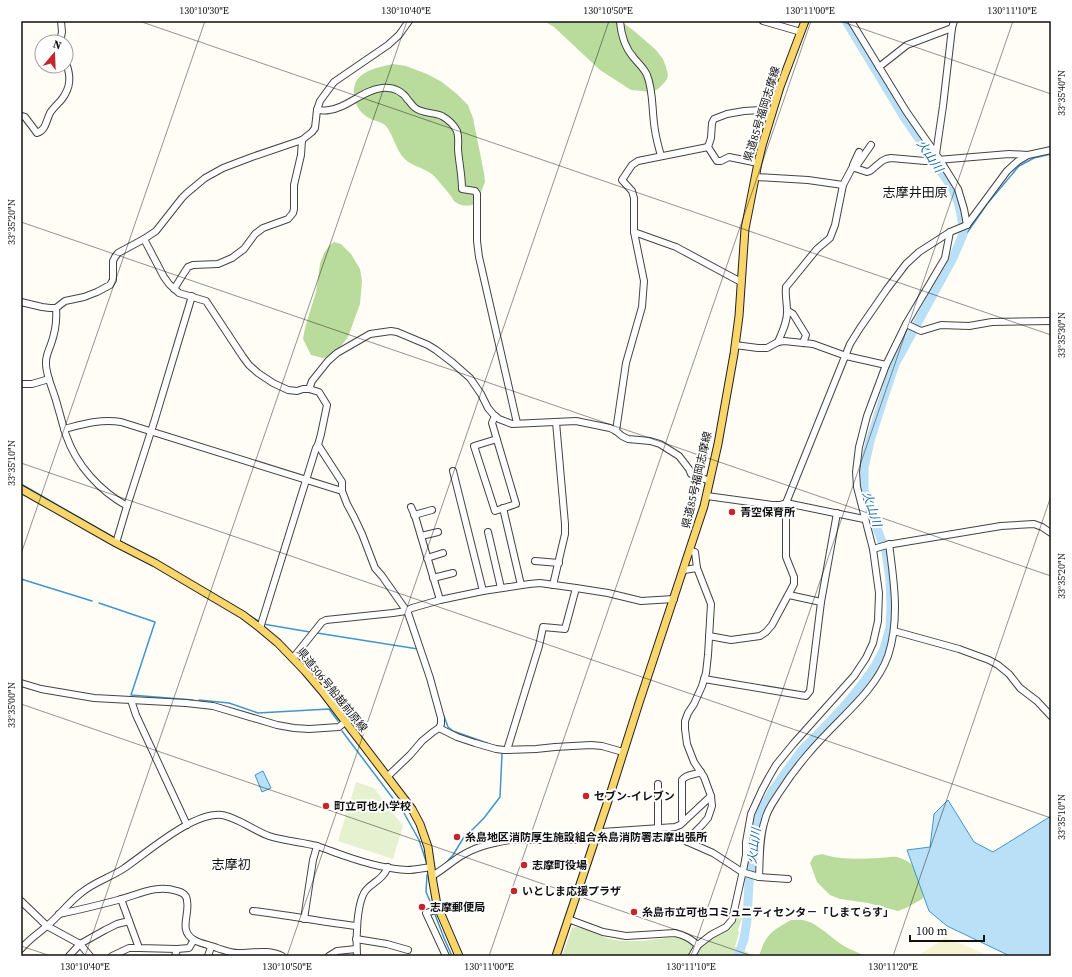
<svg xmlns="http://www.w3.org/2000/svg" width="1072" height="977" font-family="'Source Serif 4','Noto Sans JP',serif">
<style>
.farmland{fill:#f6f3d4}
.green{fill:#d5ebbd}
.forest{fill:#b9dc9c}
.pitch{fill:#e6f2cf}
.water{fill:#b9e0f7;stroke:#3f96cf}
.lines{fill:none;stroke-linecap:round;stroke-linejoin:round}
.stream{stroke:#3f96cf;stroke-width:1.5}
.river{stroke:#b9e0f7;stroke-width:9}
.minor-casing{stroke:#444;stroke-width:8}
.major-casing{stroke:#222;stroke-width:9}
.minor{stroke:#fff;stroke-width:6}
.major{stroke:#f9d66b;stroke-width:7}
.ticks{fill:none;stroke:#111;stroke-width:1;stroke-opacity:0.45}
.poi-dot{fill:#c4262e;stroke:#fff;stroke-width:1.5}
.labels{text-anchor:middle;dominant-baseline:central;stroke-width:4;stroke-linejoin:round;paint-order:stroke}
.street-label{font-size:11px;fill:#111;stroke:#fff}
.poi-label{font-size:11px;font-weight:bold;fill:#111;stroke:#fff;text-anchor:start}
.water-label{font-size:12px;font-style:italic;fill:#1768a6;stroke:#fff}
.quarter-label{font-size:13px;fill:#111;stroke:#fff}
.neatline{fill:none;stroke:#111;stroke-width:1.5}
.ticks-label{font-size:10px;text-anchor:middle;fill:#111}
</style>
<rect width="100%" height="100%" fill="#fffdf5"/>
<path class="farmland" d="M946,937L989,956H918Z"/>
<path class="green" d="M738,909L742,910L741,915L743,916L738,930L739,932L735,947L756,956H562L572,928L574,927C589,928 601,938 615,940C635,943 657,939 677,937L683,938L703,943L733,923Z"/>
<g class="forest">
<path d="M544,21H620L633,30L656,50L663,59L666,67L668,75L667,79L664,83L658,89L652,92L631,90L600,70L554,27Z"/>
<path d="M393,64L406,66L427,74L442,82L457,94L468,105L473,118L484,173L485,182L477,203C471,206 463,207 457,203C454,202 452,198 451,196C445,189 439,181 433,175C423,167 409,166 402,156C396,148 391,131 386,126C381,121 373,121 367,117C360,112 354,104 354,94C352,72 375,68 393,64Z"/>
<path d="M334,242L341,244L351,254L360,269L362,281L360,304L348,337L333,356L323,358L311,355L303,339L305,328L316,292L320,264L324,253L329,246Z"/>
<path d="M822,854C840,860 860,859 878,858C885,858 891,856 897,857C903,859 909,861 913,866C918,872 922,888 925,895L922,899L915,903L906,908L898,911L868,903L840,899L830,895L817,882L810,863L814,856Z"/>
<path d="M791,920C795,920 799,920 803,920C817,923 827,934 838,942C846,948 856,952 866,956H759C766,934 772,931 791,920Z"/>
</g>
<path class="pitch" d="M356,782L374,788L403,826L393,859L338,841Z"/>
<g class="water">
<path d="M263,771L271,788L262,792L255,775Z"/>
<path d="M948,800L974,842L993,852L1051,816V956H1010L947,926L929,911L907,850L930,847L934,814Z"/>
</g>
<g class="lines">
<g class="stream">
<path d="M960,243L987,204L1019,166L1034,158L1051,154"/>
<path d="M21,484L113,537"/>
<path d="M21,579L92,601"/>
<path d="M99,603L155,622L131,695L193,700"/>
<path d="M250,616L260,622"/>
<path d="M263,624L310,632"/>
<path d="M317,633L418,649"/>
<path d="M199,700L229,703L258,713L329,709L338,721"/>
<path d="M444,716L448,727L453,731L487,743"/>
<path d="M342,731L404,813L419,840L426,861"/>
<path d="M444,865L453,855L464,837L473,829L484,818L500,797L502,754"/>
<path d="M427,875L426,892L433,908"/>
<path d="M434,912L444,938L452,956"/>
</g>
<path class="river" d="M738,956L744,939L747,920L749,883L755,829L762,809L773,790L801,751L822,730L847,703L863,683L875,666L884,649L890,627L891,606L890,579L886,552L868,505L864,489V468L870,441L883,400L895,364L954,256L963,234L962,220L959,205L953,189L904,117L846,21"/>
<g class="minor-casing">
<g id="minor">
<path d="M620,21C621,34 625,48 634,58C638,63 644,68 647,75C653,90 652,107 654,123C655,135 658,145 661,156"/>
<path d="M763,21L801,32"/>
<path d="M851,21L906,111L940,160L958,189L964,209L967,225"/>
<path d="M60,42L62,32L61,21"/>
<path d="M879,67L907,45L952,28"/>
<path d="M317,110C321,110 325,111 329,110C348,108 362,90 382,88C393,87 402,91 408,100C410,102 412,105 414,107C421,114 434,112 442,116C449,120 454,125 457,131C459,137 458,143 458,149C459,163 462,175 462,189L475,191L477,194V241L479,257L517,423"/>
<path d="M21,116L25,117L37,133C46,130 46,121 50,113C53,108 59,103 62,99C71,87 71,76 66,63"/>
<path d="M936,154L943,106L952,28L954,21"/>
<path d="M758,163L729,157L721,161H717L708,147L711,138L712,123L714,119L727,114L744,111L761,110L772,112"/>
<path d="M853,165L859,152"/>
<path d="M855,168L871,145"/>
<path d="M756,177L808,180L843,185"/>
<path d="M634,232L676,247L741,282"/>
<path d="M144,239L164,277L169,284L179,293L206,301L243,357L249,365L258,373L273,383L288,390L297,391L303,389H309L319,392L327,405L321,434L318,445L342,482V491L347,504L354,517L362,534L375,568L382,576L408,613L430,678L441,718V724L439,728L433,732L422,741L410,755L388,776"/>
<path d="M174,289L184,273L188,267L193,265L218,264L232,258L244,249L255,234L263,228L288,219L293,213L294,209V185L301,155L302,140"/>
<path d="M21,302L42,307L50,308H56L65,301L84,297L97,292L110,285L113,280V261L115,257L118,253L144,239L156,231L182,198L187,193L205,178L223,168L252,157L302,140L312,132L315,128L317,110L320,101L334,82L388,45L399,35L409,21"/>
<path d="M56,308C57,320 55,333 51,344C49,350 46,355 46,362C45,371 52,388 55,397C59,410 62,423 66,435C76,465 100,491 127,506L116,543"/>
<path d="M788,311L793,314L806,335L803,343"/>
<path d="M906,324L921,331L941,325L969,326L992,322L1051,321"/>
<path d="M778,342C782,332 788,321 787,310C787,303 785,295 786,287L817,249L830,238L835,225L843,185L852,168H855L867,172L870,171L882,161L886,159L891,158L925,161L1009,154L1028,155L1051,150"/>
<path d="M735,345L758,348H767L778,342L784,341L803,343L813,344L846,356L886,365"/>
<path d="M21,384H32L49,379"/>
<path d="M309,389L312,381L328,361L337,353L370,334L391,331L397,332L428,345L436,350L453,363L470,378L481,394L488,408L493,414L499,419L512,424L576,421L610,428L616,431L622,436L628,439L650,441L660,444L679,456L689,469L691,474L710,481"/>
<path d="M495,416L492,423L516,504L495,511L474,446L497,439"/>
<path d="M64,429C84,424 100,419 121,422L342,491"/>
<path d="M616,431L626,363L642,307L644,281L634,232V198L632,191L622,180L632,165L638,161L708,147"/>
<path d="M453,471L483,591"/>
<path d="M707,496L772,505H780L786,503L864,519"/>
<path d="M127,506L155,419L192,296"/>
<path d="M411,507L415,516L440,600"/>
<path d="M503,508L521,585"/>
<path d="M414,515L432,510"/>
<path d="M488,532L501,588"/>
<path d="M421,536L438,532"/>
<path d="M873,549L887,545L1001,526L1034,524L1042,527L1051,533"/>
<path d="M427,558L443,553"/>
<path d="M535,561L559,563"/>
<path d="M684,570L697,568"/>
<path d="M433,578L453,573"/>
<path d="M553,585L565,534V524L556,422"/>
<path d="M789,595L821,602"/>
<path d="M260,628L316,448L318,445"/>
<path d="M894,631L959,649L989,660L998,665L1009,674L1020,688L1037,701L1051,716"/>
<path d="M709,636L731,640L760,636L766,632L772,625L794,584V577L786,557V503L850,344L860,328L887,289L906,264L919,252L950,232L967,225L1007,171L1018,161L1028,155"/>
<path d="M293,658L322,622L326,620L393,613L406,611L412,608L440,600L483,591L529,584L540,583L576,588L608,593L641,601L674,599"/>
<path d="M704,679L806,696L810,691L821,602L837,513"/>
<path d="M21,683L41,689L94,698L186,703L213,706L277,725L294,728L309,729L339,727L345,722"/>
<path d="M131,700L136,715L187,825"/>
<path d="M439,728L457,737L475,743L496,749L504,750L536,749L555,747L591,745L602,746L623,752"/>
<path d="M507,750L539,646L543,627L565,629L576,588"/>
<path d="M658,784V829"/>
<path d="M683,822L682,819V780C686,774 695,775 701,772"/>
<path d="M598,831L602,832L675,827L680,825L711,796"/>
<path d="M688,842L689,838L702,825L708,818L712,806L711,796L704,777L694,762L687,744L685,729V721L688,713L694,704L702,686L706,673L708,655L711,604L697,568L695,552L690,551"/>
<path d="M432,876C443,870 451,862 461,856C477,846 493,843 510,840H595L651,834L666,835L680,838L688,842L713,853L742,872L759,877C760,858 759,838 765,820C767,810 774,801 779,793C797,765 815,745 839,721C858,702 879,681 888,656C900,620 894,581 889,544"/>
<path d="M759,877L788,879"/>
<path d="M121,899L139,948L177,949L175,956"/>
<path d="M21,901L47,926L80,944L90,956"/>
<path d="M439,909L426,913L446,956"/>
<path d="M253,911C288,915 322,922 356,926"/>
<path d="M59,914C79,910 99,905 118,900C138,895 156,884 177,891C182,892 187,895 187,901C190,915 178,930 194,940C201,944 210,945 217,948C224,950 230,953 238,953C253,953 269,949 282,956"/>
<path d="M304,919L313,860L317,846"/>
<path d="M568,919L603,932L626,936L675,933C685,935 690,939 698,945"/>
<path d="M356,939L387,944L408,950"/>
<path d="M21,949C29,939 39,933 48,925C60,915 69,902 81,893C94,882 109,878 123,869C147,853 192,812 222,815C236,817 255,831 269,836C284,841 301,842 317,846C326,849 336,853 345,856C365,863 386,869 407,870C415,870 423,868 431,867"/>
<path d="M177,949L189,948L194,940"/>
<path d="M69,956L80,944L105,930L117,924L129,921"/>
<path d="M112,956L129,948H139"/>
<path d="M208,956L211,947"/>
<path d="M329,956L337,951L356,949"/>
<path d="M357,956C356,941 356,900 367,889C376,880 382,880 388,867"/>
<path d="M692,956L698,945L711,935L726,927L732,920L744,866L746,855V842L751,814L762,790L769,777L776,765L794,743L854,676L866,658L873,643L878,621L879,593L873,549L857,487L856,472L859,447L867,416L886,365L906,324L945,258L950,232"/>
</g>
</g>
<g class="major-casing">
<g id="major">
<path d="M21,489L116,543L155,563L243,615L260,628L278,643L305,671L322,691L412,809L420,824L428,847L433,882L437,905L459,956"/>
<path d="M556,956L608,801L639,703L704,506L718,444L734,354L739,316L745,229L758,163L762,146L780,87L805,21"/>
</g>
</g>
<use href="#minor" class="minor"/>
<use href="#major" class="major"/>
</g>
<path class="ticks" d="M139,21L1051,335M840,21L1051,94M21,222L1051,576M21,463L1051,818M21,554L205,21M21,704L752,956M21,946L51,956M85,956L407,21M287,956L609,21M489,956L811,21M691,956L1013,21M893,956L1051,496"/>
<g class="poi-dot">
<circle cx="732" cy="512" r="4"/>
<circle cx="586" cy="796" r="4"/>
<circle cx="326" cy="806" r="4"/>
<circle cx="457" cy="837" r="4"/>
<circle cx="524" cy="865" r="4"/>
<circle cx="514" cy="891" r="4"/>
<circle cx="422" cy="907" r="4"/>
<circle cx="634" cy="912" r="4"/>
</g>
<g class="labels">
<g class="street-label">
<text transform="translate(762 114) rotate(-73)">県道85号福岡志摩線</text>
<text transform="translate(697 480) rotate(-77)">県道85号福岡志摩線</text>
<text transform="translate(332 690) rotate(51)">県道506号船越前原線</text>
</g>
<g class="poi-label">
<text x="740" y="512">青空保育所</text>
<text x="594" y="796">セブン-イレブン</text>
<text x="334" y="806">町立可也小学校</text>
<text x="465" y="837">糸島地区消防厚生施設組合糸島消防署志摩出張所</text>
<text x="532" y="865">志摩町役場</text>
<text x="522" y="891">いとしま応援プラザ</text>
<text x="430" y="907">志摩郵便局</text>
<text x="642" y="912">糸島市立可也コミュニティセンタ－「しまてらす」</text>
</g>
<g class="water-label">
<text transform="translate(930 156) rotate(56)">火山川</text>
<text transform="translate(872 509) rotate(72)">火山川</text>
<text transform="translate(754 846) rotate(-83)">火山川</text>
</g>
<g class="quarter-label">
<text x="915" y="192">志摩井田原</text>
<text x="231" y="864">志摩初</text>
</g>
</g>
<rect width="1072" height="977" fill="none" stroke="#ffffff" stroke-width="44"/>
<g transform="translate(54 54) rotate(19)"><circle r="19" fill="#ffffff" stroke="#a0a0a0"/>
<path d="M0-3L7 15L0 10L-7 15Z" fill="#c4262e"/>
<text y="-6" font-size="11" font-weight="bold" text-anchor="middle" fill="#111111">N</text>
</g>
<path d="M910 935v6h74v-6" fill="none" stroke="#111111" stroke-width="2"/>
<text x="916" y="935" font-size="12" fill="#111111" stroke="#ffffff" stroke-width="3" paint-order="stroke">100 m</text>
<rect x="22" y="22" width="1028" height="933" class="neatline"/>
<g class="ticks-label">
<text x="204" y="14">130°10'30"E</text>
<text x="406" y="14">130°10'40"E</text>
<text x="608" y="14">130°10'50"E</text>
<text x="810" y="14">130°11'00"E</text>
<text x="1012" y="14">130°11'10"E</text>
<text transform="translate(1061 93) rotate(-90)" y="4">33°35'40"N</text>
<text transform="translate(11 222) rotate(-90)" y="4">33°35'20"N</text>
<text transform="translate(1061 335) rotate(-90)" y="4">33°35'30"N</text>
<text transform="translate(11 463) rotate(-90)" y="4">33°35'10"N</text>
<text transform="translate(1061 576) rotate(-90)" y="4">33°35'20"N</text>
<text transform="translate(11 705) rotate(-90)" y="4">33°35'00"N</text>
<text transform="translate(1061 817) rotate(-90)" y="4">33°35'10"N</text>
<text x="85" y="970">130°10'40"E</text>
<text x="287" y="970">130°10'50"E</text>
<text x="489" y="970">130°11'00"E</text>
<text x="691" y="970">130°11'10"E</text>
<text x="893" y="970">130°11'20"E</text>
</g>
</svg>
